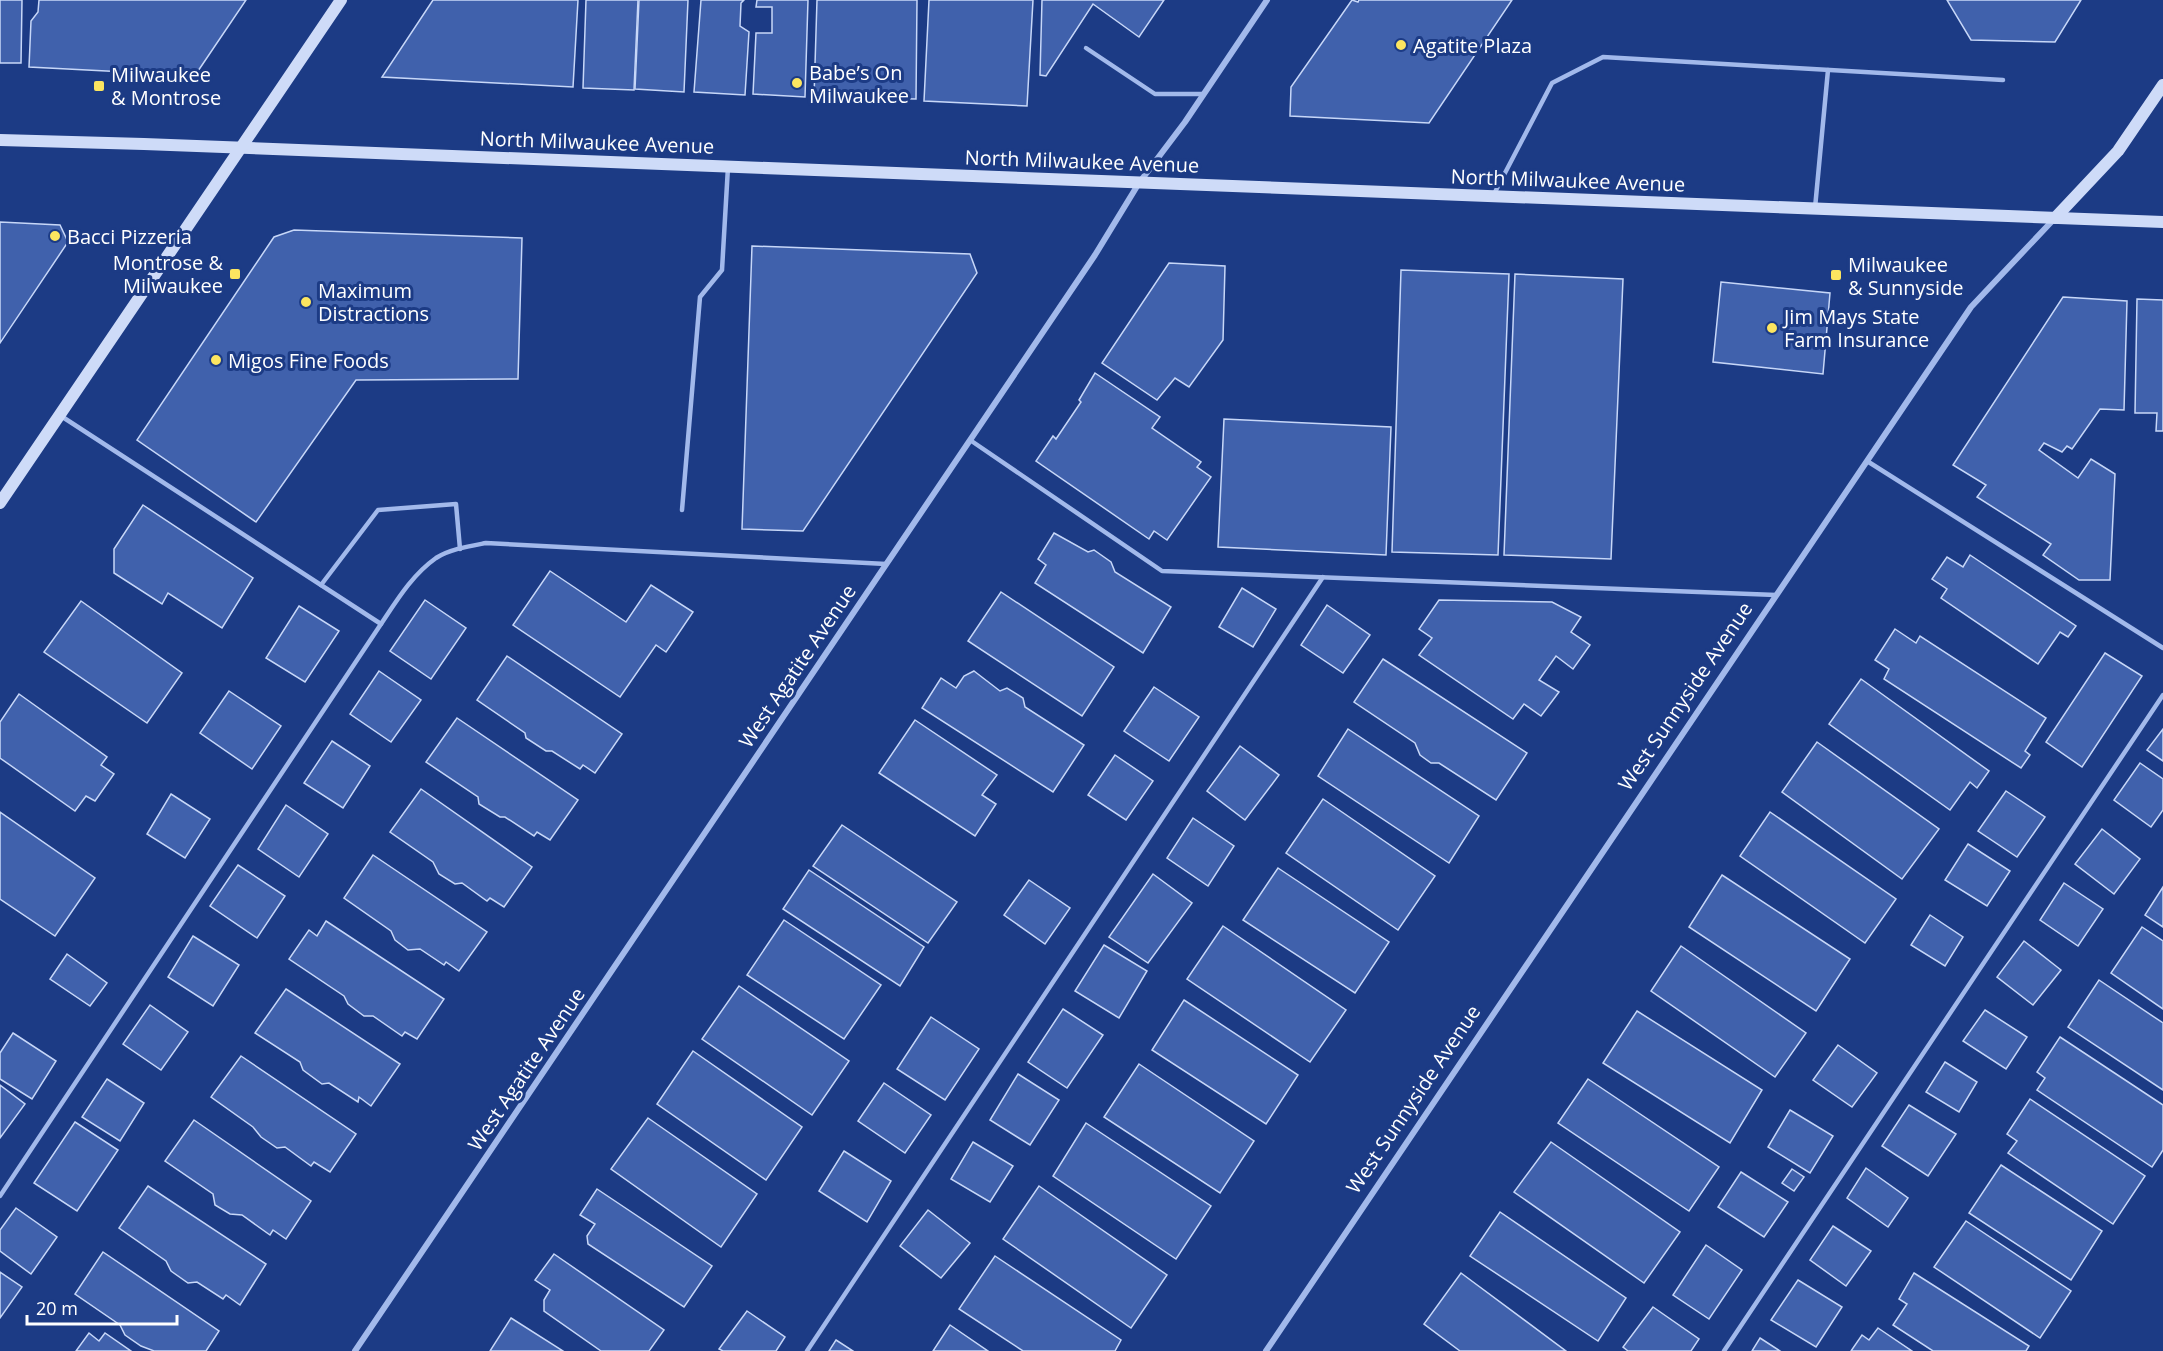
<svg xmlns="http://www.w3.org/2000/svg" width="2163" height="1351" font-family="'Open Sans',sans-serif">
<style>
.building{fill:#4061ac;stroke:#c7d7f8;stroke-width:1.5}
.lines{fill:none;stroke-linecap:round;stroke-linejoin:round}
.lane{stroke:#a2b9eb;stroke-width:4.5}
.street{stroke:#a2b9eb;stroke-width:6}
.secondary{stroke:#cedbf8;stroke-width:12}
.poi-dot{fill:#fce560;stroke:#1c3b85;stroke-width:2}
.labels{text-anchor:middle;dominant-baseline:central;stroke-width:6;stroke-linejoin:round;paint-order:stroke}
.poi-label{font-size:20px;fill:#fff;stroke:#1c3b85;text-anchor:start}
.street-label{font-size:20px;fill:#fff;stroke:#1c3b85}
</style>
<rect width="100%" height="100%" fill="#1c3b85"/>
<g class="building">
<path d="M0,0H22L21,63H0Z"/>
<path d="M39,0H246L198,71L184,75L29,67L31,21L38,12Z"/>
<path d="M433,0H578L573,87L382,77Z"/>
<path d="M586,0H638L634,90L583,88Z"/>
<path d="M639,0H688L684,92L635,89Z"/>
<path d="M701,0H744L741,3L740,26L749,32L745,95L694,92Z"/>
<path d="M757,0H808L805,97L753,94L756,33H772V7H756Z"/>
<path d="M817,0H917L916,99L814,97Z"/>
<path d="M929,0H1033L1027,106L924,101Z"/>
<path d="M1042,0H1164L1139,37L1093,4L1046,76L1040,75Z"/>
<path d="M1352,0L1358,2L1359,0H1512L1429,123L1290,116L1291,87Z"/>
<path d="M1947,0H2081L2055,42L1971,40Z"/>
<path d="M0,222L60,225L68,242L0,343Z"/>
<path d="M294,230L522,238L518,379L356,380L256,522L137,440L274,237Z"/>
<path d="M752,246L970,254L977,273L803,531L742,529Z"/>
<path d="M1169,263L1225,266L1223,340L1189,387L1175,378L1157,400L1102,363Z"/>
<path d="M1401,270L1509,274L1498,555L1392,552Z"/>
<path d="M1515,274L1623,279L1611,559L1504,555Z"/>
<path d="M1721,282L1830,293L1823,374L1713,362Z"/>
<path d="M2063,297L2127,301L2124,410L2100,409L2072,449L2067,446L2062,452L2044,443L2039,450L2078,478L2091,459L2115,474L2110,580H2079L2043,555L2051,544L1977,497L1986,485L1953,465Z"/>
<path d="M2137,299L2163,300V431H2156L2157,413H2135Z"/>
<path d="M1095,373L1160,417L1152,428L1201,462L1197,467L1211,477L1167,540L1154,531L1149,539L1036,461L1053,436L1056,439L1081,402L1079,400Z"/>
<path d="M1224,419L1391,427L1386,555L1218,547Z"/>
<path d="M143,505L253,578L222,628L168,593L162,604L114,573V549Z"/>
<path d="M1054,533L1088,552L1094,550L1111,562L1115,572L1171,607L1143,653L1035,583L1046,565L1038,559Z"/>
<path d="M1970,555L2076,626L2068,637L2060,632L2038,664L1941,598L1947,589L1932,579L1947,557L1963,567Z"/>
<path d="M550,571L626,622L651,585L693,612L666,652L656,645L620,697L513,625Z"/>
<path d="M1242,588L1276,609L1253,647L1219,627Z"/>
<path d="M1001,592L1114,667L1082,716L968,641Z"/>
<path d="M425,600L466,628L431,679L390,651Z"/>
<path d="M1439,600L1552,602L1581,617L1571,632L1590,645L1573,669L1556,656L1539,680L1559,692L1541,716L1524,704L1513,719L1419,655L1432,638L1419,629Z"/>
<path d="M81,601L182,673L147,723L44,652Z"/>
<path d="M1327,605L1370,635L1343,673L1301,645Z"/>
<path d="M299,606L339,631L305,682L266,658Z"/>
<path d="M1895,629L1916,643L1920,636L2046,718L2025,751L2030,755L2021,768L1884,679L1889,669L1875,660Z"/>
<path d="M2105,653L2142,676L2082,767L2046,742Z"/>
<path d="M507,656L622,734L595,773L583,765L580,769L552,751H546L526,738L525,733L477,700Z"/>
<path d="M1383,659L1527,753L1496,800L1439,763H1431L1420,755L1415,743L1354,702Z"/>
<path d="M379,671L421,700L391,742L350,714Z"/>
<path d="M974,671L1000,691L1007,688L1023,698L1025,707L1084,745L1053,792L922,708L941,678L956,688L964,676Z"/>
<path d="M1861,679L1989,771L1977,788L1970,782L1950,810L1829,724Z"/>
<path d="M1154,687L1199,717L1169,761L1124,731Z"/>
<path d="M229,691L281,726L252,769L200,733Z"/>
<path d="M19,694L107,757L101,765L114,774L95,801L86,796L75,811L0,758V722Z"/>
<path d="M457,718L578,800L550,840L537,832L534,836L505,817H500L479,804L478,797L426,762Z"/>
<path d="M915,720L997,775L982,795L996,804L975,836L879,773Z"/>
<path d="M1348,729L1479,816L1449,863L1318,776Z"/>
<path d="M2163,729V761L2147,750Z"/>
<path d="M332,741L370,766L343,808L304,783Z"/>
<path d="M1817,742L1939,829L1902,879L1782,792Z"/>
<path d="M1240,746L1279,775L1245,820L1207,791Z"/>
<path d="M1115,755L1153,781L1126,820L1088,795Z"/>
<path d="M2140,763L2163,779V810L2151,827L2114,800Z"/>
<path d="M421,789L532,867L504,907L490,898L487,901L462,883L455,884L439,874L433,862L390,832Z"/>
<path d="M2006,791L2045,817L2017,857L1978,831Z"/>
<path d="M171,794L210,819L185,858L147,834Z"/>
<path d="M1323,799L1435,876L1398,930L1286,853Z"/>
<path d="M286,805L328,834L299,877L258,849Z"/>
<path d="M0,812L95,878L55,936L0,899Z"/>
<path d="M1770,812L1896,899L1865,943L1740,856Z"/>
<path d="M1193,818L1234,846L1208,886L1167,858Z"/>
<path d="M842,825L957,902L928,943L813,866Z"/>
<path d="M2102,829L2140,859L2114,894L2075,864Z"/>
<path d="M1968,844L2010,871L1987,906L1945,880Z"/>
<path d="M373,855L487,932L459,971L446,962L444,965L420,949L408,950L395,940L391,931L344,898Z"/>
<path d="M238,865L285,896L257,938L210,906Z"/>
<path d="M1278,868L1389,942L1355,993L1243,920Z"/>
<path d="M809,870L924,947L900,986L783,909Z"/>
<path d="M1153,874L1192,903L1148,963L1109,937Z"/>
<path d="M1722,875L1850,959L1816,1011L1689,927Z"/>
<path d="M1029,880L1070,908L1045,944L1004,915Z"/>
<path d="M2064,883L2103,909L2078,946L2040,920Z"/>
<path d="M2163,887V927L2145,915Z"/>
<path d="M1930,915L1963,937L1945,966L1911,945Z"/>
<path d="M784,920L881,985L844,1039L747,975Z"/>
<path d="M326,921L444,999L417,1039L405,1032L402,1036L373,1016H364L348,1004L344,996L289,959L309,930L317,936Z"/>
<path d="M1223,926L1346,1010L1310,1062L1187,979Z"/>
<path d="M2142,927L2163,941V1009L2111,973Z"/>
<path d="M193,936L239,965L213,1006L168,977Z"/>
<path d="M2024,941L2061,970L2033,1005L1997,977Z"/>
<path d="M1104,945L1147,971L1119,1018L1075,991Z"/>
<path d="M1681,946L1806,1033L1775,1077L1651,991Z"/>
<path d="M67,954L107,983L90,1006L50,979Z"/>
<path d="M2099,980L2163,1023V1090L2068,1027Z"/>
<path d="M739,986L849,1061L812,1115L702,1039Z"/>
<path d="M286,989L400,1064L371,1106L359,1097L358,1102L329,1083L322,1084L303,1070L300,1062L255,1033Z"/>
<path d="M1184,1000L1298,1075L1266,1124L1152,1050Z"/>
<path d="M150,1005L188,1032L161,1070L123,1044Z"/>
<path d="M1063,1009L1103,1035L1067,1088L1028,1062Z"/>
<path d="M1985,1010L2027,1037L2006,1069L1963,1041Z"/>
<path d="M1637,1011L1762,1090L1730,1143L1603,1063Z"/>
<path d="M931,1017L979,1049L945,1100L897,1069Z"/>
<path d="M13,1033L56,1061L32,1099L0,1079V1053Z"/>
<path d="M2060,1037L2163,1105V1150L2152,1167L2037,1090L2045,1078L2037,1072Z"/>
<path d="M1838,1045L1877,1073L1852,1107L1813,1080Z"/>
<path d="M693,1051L802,1127L766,1180L657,1104Z"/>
<path d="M241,1056L356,1134L330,1172L314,1162L311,1166L285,1147L277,1148L261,1137L253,1127L211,1097Z"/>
<path d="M1945,1062L1977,1082L1959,1112L1926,1092Z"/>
<path d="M1139,1064L1254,1141L1220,1193L1104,1117Z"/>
<path d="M1018,1074L1059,1100L1030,1145L990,1120Z"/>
<path d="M107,1079L144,1103L120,1141L82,1117Z"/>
<path d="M1588,1079L1719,1167L1689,1211L1558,1123Z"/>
<path d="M884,1083L931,1115L905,1153L858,1121Z"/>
<path d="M0,1085L25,1104L0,1138Z"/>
<path d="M2030,1099L2145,1176L2113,1224L2008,1153L2017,1141L2007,1134Z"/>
<path d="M1909,1105L1956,1134L1928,1176L1882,1146Z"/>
<path d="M1790,1110L1833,1136L1810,1173L1768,1147Z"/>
<path d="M648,1118L757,1194L721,1247L611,1169Z"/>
<path d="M194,1120L311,1201L286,1239L273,1230L270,1235L242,1215L230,1214L215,1205L213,1194L165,1161Z"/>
<path d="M75,1122L118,1150L77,1211L34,1183Z"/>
<path d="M1086,1123L1211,1206L1176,1259L1053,1176Z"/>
<path d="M973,1142L1013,1166L990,1202L951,1179Z"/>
<path d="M1551,1142L1680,1232L1644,1283L1514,1192Z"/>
<path d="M844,1151L891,1181L867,1222L819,1191Z"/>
<path d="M2001,1165L2102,1231L2071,1280L1969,1213Z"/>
<path d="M1866,1168L1908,1198L1888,1227L1847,1198Z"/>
<path d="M1792,1169L1804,1177L1794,1191L1782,1183Z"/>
<path d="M1741,1172L1788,1202L1764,1237L1718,1207Z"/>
<path d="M148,1186L266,1264L240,1305L226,1295L223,1299L197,1282L188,1283L171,1271L166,1261L119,1228Z"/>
<path d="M1039,1186L1167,1275L1131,1328L1003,1239Z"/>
<path d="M597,1189L712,1266L684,1307L588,1244L587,1236L595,1224L580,1215Z"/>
<path d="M16,1208L57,1237L31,1274L0,1251V1230Z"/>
<path d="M928,1210L970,1243L941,1278L900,1246Z"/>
<path d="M1500,1212L1626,1298L1598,1341L1470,1256Z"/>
<path d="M1966,1221L2071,1291L2040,1338L1934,1267Z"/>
<path d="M1833,1226L1871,1251L1846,1286L1810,1260Z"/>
<path d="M1706,1245L1742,1270L1709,1319L1673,1295Z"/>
<path d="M103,1252L219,1331L206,1351H154L141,1346L125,1335L120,1325L75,1294Z"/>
<path d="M554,1254L664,1330L649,1351H601L544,1311V1300L550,1290L535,1280Z"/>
<path d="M995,1256L1121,1340L1115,1351H1023L959,1309Z"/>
<path d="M0,1272L22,1287L0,1318Z"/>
<path d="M1461,1273L1566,1351H1460L1424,1324Z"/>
<path d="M1914,1273L2029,1346L2026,1351H1933L1893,1325L1907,1304L1899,1299Z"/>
<path d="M1798,1280L1842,1307L1816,1347L1771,1320Z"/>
<path d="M1653,1307L1699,1339L1691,1351H1628L1623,1347Z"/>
<path d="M747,1311L785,1337L776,1351H723L719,1349Z"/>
<path d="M511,1318L563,1351H490Z"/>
<path d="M950,1325L988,1351H933Z"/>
<path d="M1878,1328L1912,1351H1851L1862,1335L1869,1340Z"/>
<path d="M89,1333L99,1341L105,1333L131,1351H76Z"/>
<path d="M1760,1338L1780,1351H1752Z"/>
<path d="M836,1340L853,1351H829Z"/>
</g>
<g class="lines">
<g class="lane">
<path d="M1086,48L1155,94H1203"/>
<path d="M1494,194L1552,83L1603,57L2003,80"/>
<path d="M1815,208L1828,70"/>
<path d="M61,416L381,624"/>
<path d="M970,440L1162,571L1776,595"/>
<path d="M1867,461L2163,648"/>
<path d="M682,510L700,297L722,270L728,167"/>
<path d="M321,585L378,510L456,504L460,549"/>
<path d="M0,1196L381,624C397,600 412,575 436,558C450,549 470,546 486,543L886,564"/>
<path d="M807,1351L1323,577"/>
<path d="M1724,1351L2163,695"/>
</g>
<g class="street">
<path d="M355,1351L1095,255L1139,183L1185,122L1267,0"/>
<path d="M1266,1351L1971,307L2055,218"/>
</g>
<g class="secondary">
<path d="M0,140L144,144L2163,222"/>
<path d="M2055,218L2118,151L2163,85"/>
<path d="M0,503L341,0"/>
</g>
</g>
<g class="poi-dot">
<circle cx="1401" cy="45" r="6"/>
<circle cx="797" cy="83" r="6"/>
<rect x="93" y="80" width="12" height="12" rx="3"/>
<circle cx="55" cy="236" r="6"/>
<rect x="229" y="268" width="12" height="12" rx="3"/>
<rect x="1830" y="269" width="12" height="12" rx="3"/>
<circle cx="306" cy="302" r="6"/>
<circle cx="1772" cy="328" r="6"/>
<circle cx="216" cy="360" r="6"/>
</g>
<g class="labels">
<g class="poi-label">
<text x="1413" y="45">Agatite Plaza</text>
<text x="809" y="72">Babe’s On<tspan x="809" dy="23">Milwaukee</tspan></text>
<text x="111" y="74">Milwaukee<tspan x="111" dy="23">&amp; Montrose</tspan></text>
<text x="67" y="236">Bacci Pizzeria</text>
<text x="223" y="262" text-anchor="end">Montrose &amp;<tspan x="223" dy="23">Milwaukee</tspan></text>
<text x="1848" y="264">Milwaukee<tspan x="1848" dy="23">&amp; Sunnyside</tspan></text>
<text x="318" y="290">Maximum<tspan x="318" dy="23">Distractions</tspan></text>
<text x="1784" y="316">Jim Mays State<tspan x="1784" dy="23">Farm Insurance</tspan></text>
<text x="228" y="360">Migos Fine Foods</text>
</g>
<g class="street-label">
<text transform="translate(597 142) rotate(2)">North Milwaukee Avenue</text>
<text transform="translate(1082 161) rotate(2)">North Milwaukee Avenue</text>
<text transform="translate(1568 180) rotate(2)">North Milwaukee Avenue</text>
<text transform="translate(797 666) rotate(-56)">West Agatite Avenue</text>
<text transform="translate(1685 696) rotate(-56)">West Sunnyside Avenue</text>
<text transform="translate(526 1069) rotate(-56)">West Agatite Avenue</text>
<text transform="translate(1413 1099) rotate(-56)">West Sunnyside Avenue</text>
</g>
</g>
<path d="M27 1315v9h150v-9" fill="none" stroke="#ffffff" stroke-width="3"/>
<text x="36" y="1315" font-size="18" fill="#ffffff" stroke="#1c3b85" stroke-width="4.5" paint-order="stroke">20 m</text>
</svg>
